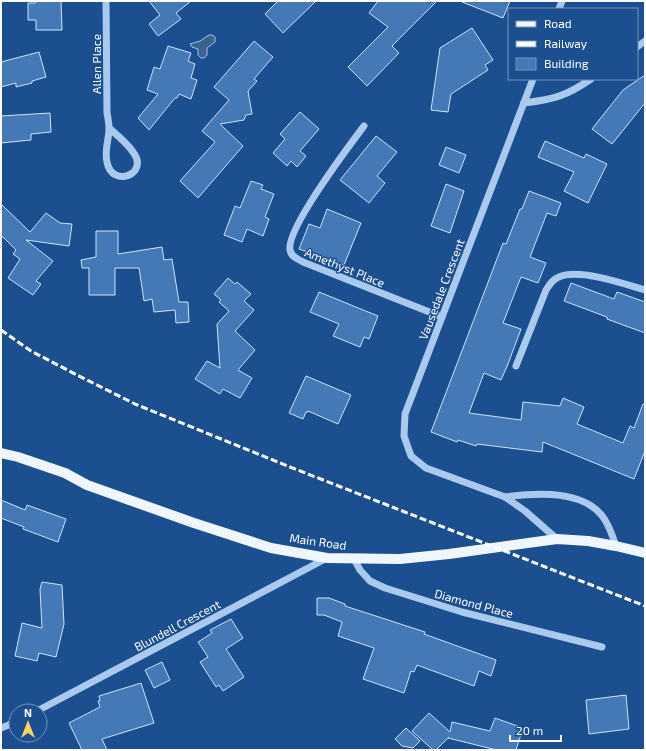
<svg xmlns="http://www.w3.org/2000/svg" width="646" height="751" font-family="'Exo 2',sans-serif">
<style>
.water{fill:#3c6290;stroke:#9cc4f0}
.building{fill:#4478b7;stroke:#cfe3fa}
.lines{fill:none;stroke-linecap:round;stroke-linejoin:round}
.minor{stroke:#a9c9ee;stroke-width:7}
.major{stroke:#f0f6ff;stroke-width:10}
.rail{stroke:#fff;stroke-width:3;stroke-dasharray:7 3;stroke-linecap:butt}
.labels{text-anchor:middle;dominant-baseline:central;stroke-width:3;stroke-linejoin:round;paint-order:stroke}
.street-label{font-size:12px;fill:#fff;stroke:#1b4f8f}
</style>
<rect width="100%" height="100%" fill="#1b4f8f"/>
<path class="water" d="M209,35H212L215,37V42L207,48V55L204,58H201L198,55V49L192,47L190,44L200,41Z"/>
<g class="building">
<path d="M36,1H61L62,30H36V20H28V3H36Z"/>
<path d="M149,1H191L176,13L181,19L158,36L149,24L160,15Z"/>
<path d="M278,1H316L283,33L265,14Z"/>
<path d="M378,1H437L392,46L399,53L367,86L348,67L388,27L369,13Z"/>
<path d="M462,1H510L503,18L462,2Z"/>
<path d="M472,28L493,60L485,65L488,70L451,94L448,112L431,110L440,48Z"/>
<path d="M254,41L273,57L254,79L257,81L248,91L252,114L246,115L244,120L220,124L243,146L198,198L180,181L215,142L202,131L229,100L214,87Z"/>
<path d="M168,46L191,53L188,61L195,64L191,78L197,80L191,99L179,94L177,98H175L149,130L138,118L158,94L147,90L154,67L160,69Z"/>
<path d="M39,52L46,77L32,81V83L16,87V83L1,87V62Z"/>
<path d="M645,75V103L612,144L592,129L623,90Z"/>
<path d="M300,112L319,129L300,151L306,156L297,167L291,161L287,166L273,153L285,139L280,134Z"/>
<path d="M50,113L51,132L31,134V140L1,143V116Z"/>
<path d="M376,136L397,152L377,176L385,183L369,203L340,180Z"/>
<path d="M545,141L584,158L586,154L607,164L588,203L564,191L574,172L538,157Z"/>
<path d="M446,147L466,155L459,173L439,165Z"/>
<path d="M251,181L263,185L261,189L274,194L265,217L269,219L263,236L247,229L242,242L224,235L235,206L240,208Z"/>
<path d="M446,184L464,191L450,233L431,226Z"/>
<path d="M529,191L561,203L556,216L547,213L530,257L546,263L538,283L521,277L503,323L521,329L508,364L501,380L484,373L469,413L521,420L523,402L560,406L563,398L584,407L577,424L623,443L630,426L634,428L643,404H645V451L634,479L543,442L542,452L477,444L476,446L458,440L457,442L431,432L503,243L506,244L520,209H522Z"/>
<path d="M1,204L30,232L46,213L60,223L72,224L69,246L26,240L53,261L36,281L41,284L33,295L8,278L20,259L13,254L16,250L3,237H1Z"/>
<path d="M327,209L361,223L344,265L299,249L309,224L320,228Z"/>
<path d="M96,231H118V254L162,247L164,260L172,259L179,302H188L189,322L176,323L175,310L154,312L152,299L144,301L139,268H115V295H89V268H82L81,260L96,257Z"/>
<path d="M228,278L235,284L237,282L251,294L244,301L254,310L235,331L255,350L238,370L252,378L240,398L223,389L220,394L195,379L207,361L220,368L217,324L229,311L219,302L221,300L214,294Z"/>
<path d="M571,283L614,299L617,292L645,302V333L607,319V317L564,301Z"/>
<path d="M319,292L378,316L369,339L364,337L360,347L333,336L339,324L310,312Z"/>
<path d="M306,376L351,395L338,424L308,411V412H306L303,419L289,413Z"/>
<path d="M1,500L25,510L27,505L66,519L58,542L23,529L24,527L1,518Z"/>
<path d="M42,582L62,585L64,624L56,657L39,653L37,661L15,656L22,623L42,628L40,589Z"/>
<path d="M317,598H329L345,604V606L425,632L424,634L496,660L491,676L479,671L474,686L417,665L414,672L411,671L404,693L363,679L374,648L338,636L342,622L324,615H317Z"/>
<path d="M231,619L243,638L226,649L244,677L223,691L219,685L216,687L200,662L208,657L198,642L212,633L210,630Z"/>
<path d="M162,662L170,680L154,688L145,670Z"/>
<path d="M141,683L154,723L102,739L107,750H82L69,723L100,707L98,701H100L99,696Z"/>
<path d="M626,695L629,729L589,734L586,700Z"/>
<path d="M429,713L450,732L452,722L490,731L495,718L523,728L516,750H497L448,738L449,737L436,750H433L412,731Z"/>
<path d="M406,728L420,741L413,748L402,746L395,739Z"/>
</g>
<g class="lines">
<g class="minor">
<path d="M106,1L107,113C108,118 109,124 109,128C109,140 104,151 107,162C112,189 150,174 133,152C127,143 117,135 109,128"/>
<path d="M559,9L562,1"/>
<path d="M637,47L645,41"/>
<path d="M533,79L405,414L404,436L411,456L426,468L505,497L525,511L557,539"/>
<path d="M524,103C555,99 566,96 591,79"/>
<path d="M364,126C349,146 286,229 290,250C291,257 298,259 303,262L442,317"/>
<path d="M516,366L546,290C550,284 553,279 559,277C579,268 625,284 645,290"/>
<path d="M505,497C537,493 586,489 605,520C610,528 613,537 616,546"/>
<path d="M354,559L360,570L370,581L385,588L462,612L602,647"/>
<path d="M37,711L327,558"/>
<path d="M1,728L16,722"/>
</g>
<path class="major" d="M1,453L18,457L65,473L87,485L194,523L271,548L327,558L400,559L449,554L557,539L588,541L616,546L645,553"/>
<path class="rail" d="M1,330L31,351L77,375L135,404L290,467L645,606"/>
</g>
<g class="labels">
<g class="street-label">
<text transform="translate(96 64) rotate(-90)">Allen Place</text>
<text transform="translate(345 267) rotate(22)">Amethyst Place</text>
<text transform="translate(441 289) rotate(-69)">Vausedale Crescent</text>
<text transform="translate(318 541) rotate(8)">Main Road</text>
<text transform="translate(474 603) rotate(15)">Diamond Place</text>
<text transform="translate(177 625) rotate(-28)">Blundell Crescent</text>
</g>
</g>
<rect width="646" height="751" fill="none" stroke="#ffffff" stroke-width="4"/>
<rect x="508" y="8" width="130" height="72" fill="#1b4f8f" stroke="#7695bc"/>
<rect x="516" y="21" width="20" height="6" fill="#f0f6ff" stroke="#7695bc"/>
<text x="544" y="28" font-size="12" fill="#ffffff">Road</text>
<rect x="516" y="41" width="20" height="6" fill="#ffffff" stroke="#7695bc"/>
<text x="544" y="48" font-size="12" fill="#ffffff">Railway</text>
<rect x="516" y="58" width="20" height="12" fill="#4478b7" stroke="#7695bc"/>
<text x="544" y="68" font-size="12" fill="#ffffff">Building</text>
<g transform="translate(28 723)"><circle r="19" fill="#1b4f8f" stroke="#7695bc"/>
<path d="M0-3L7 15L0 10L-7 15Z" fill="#ffd166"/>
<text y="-6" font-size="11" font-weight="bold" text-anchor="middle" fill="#ffffff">N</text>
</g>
<path d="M510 735v6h51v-6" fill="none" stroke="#ffffff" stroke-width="2"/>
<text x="516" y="735" font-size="12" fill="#ffffff" stroke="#1b4f8f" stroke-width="3" paint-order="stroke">20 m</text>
</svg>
